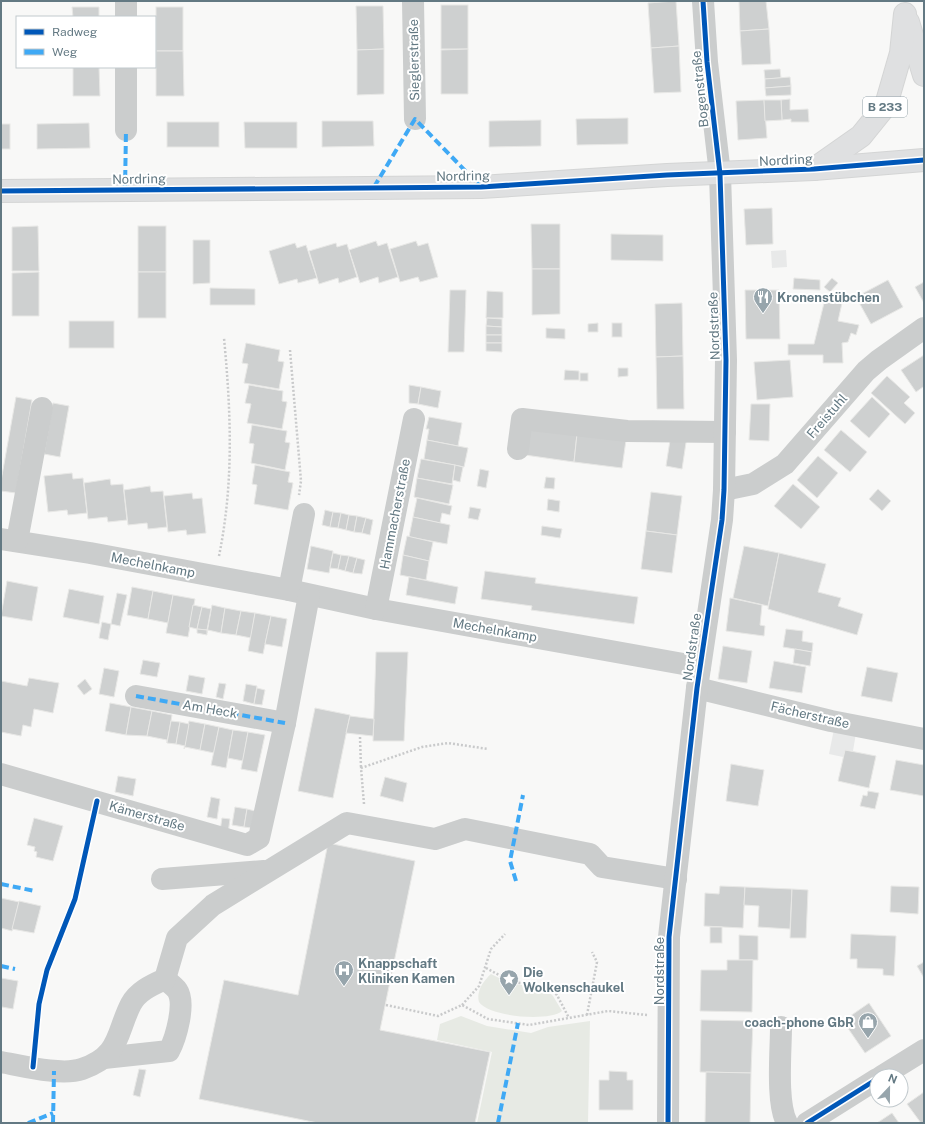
<svg xmlns="http://www.w3.org/2000/svg" width="925" height="1124" font-family="'Public Sans',sans-serif">
<style>
.built{fill:#e8e9e9}
.green{fill:#e7eae4}
.building{fill:#ced0d0;stroke:#e8e8e6}
.lines{fill:none;stroke-linecap:round;stroke-linejoin:round}
.major-casing{stroke:#d4d5d5;stroke-width:24}
.path{stroke:#c9cacb;stroke-width:2.5;stroke-dasharray:2 2;stroke-linecap:butt}
.minor{stroke:#cbcdcd;stroke-width:22}
.major{stroke:#dfe0e1;stroke-width:22}
.quiet{stroke:#3fa9f5;stroke-width:4;stroke-dasharray:8 4;stroke-linecap:butt}
.cycleway-casing{stroke:#fff;stroke-width:8}
.cycleway{stroke:#0057b8;stroke-width:5}
.labels{text-anchor:middle;dominant-baseline:central;stroke-width:4;stroke-linejoin:round;paint-order:stroke}
.shield{fill:#fff;stroke:#92a1a8;stroke-width:1}
.shield-label{font-size:12px;font-weight:bold;fill:#637983}
.street-label{font-size:13px;fill:#637983;stroke:#fff}
.poi-label{font-size:13px;font-weight:bold;fill:#637983;stroke:#fff;text-anchor:start}
</style>
<rect width="100%" height="100%" fill="#f8f8f7"/>
<g class="built">
<path d="M786,250L787,267L772,268L771,251Z"/>
<path d="M834,729L856,733L853,751L845,750L843,757L829,754Z"/>
</g>
<g class="green">
<path d="M491,974L509,983L546,989L553,996L562,1011C549,1022 489,1017 479,1002C476,992 483,981 491,974Z"/>
<path d="M461,1016L487,1026L531,1033L548,1027L590,1021L588,1123H477L492,1052L437,1040L440,1024Z"/>
</g>
<g class="building">
<path d="M676,1L679,46L651,48L648,3Z"/>
<path d="M739,1H766L769,29L740,31Z"/>
<rect x="441" y="5" width="27" height="44"/>
<path d="M356,6H383L384,49L357,50Z"/>
<path d="M72,7H99V17H73Z"/>
<rect x="156" y="7" width="27" height="44"/>
<path d="M769,29L771,64L742,65L740,31Z"/>
<path d="M679,46L681,92L654,93L651,48Z"/>
<path d="M384,49V94L357,95V50Z"/>
<path d="M468,49V94H441V50Z"/>
<path d="M156,51H183L184,96H156Z"/>
<path d="M73,67H99L100,96H73Z"/>
<path d="M780,69L781,78L765,79L764,70Z"/>
<path d="M790,77L791,86L765,88V79Z"/>
<path d="M791,86V95L766,96L765,88Z"/>
<path d="M790,99V110L808,109L809,122H791V119L782,120L781,100Z"/>
<path d="M764,100L767,138L738,140L736,101Z"/>
<path d="M764,100H781L782,120L765,121Z"/>
<path d="M628,118V144L577,145L576,119Z"/>
<path d="M541,120V146L489,147V121Z"/>
<path d="M322,121H373L374,146L322,147Z"/>
<rect x="167" y="122" width="52" height="25"/>
<path d="M244,122H297V148H245Z"/>
<path d="M89,123L90,148L37,149V124Z"/>
<rect x="1" y="124" width="9" height="25"/>
<path d="M772,208L773,244L746,245L744,209Z"/>
<path d="M531,224H560V269H532Z"/>
<path d="M38,226L39,271H12V227Z"/>
<rect x="138" y="226" width="28" height="46"/>
<path d="M611,234L663,235V261L611,260Z"/>
<path d="M193,240H210V283L193,284Z"/>
<path d="M376,241L378,246L387,243L398,277L379,283L378,277L360,283L349,250Z"/>
<path d="M416,241L418,246L428,243L438,277L420,282L418,277L400,282L390,249Z"/>
<path d="M295,243L297,248L306,245L317,278L298,283L297,279L279,284L269,251Z"/>
<path d="M336,243L337,247L347,244L357,277L339,283L338,278L319,284L309,251Z"/>
<path d="M532,269H560V314L532,315Z"/>
<path d="M39,272V316H12V273Z"/>
<rect x="138" y="272" width="28" height="46"/>
<path d="M794,278L820,280V290L793,289Z"/>
<path d="M832,278L838,283L830,292L824,287Z"/>
<path d="M888,280L903,307L871,324L856,297Z"/>
<path d="M924,282V303L915,287Z"/>
<path d="M210,288L255,289V305H210Z"/>
<path d="M450,290H466L464,352H448Z"/>
<path d="M745,290H779L780,339H746Z"/>
<path d="M487,291L503,292V318H486Z"/>
<path d="M825,299L842,303L838,321L859,325L856,335L851,333L848,342L842,343L843,363H823V355H788V344H814Z"/>
<path d="M682,303L683,356L656,357L655,304Z"/>
<path d="M487,318L502,319V327L486,326Z"/>
<rect x="69" y="321" width="45" height="27"/>
<path d="M598,323V332H588V324Z"/>
<rect x="612" y="323" width="10" height="14"/>
<path d="M486,326L502,327V335H486Z"/>
<path d="M546,328L565,329V339L546,338Z"/>
<rect x="486" y="335" width="16" height="8"/>
<path d="M246,343L280,350L278,361L284,362L279,389L244,383L248,364L242,363Z"/>
<path d="M486,343H502V352L486,351Z"/>
<path d="M924,355V388L923,387L916,392L901,370Z"/>
<path d="M683,356L684,409H657L656,357Z"/>
<path d="M790,360L793,397L757,400L754,362Z"/>
<path d="M618,368H628V376L618,377Z"/>
<path d="M565,370L579,371V380H564Z"/>
<rect x="580" y="373" width="8" height="8"/>
<path d="M887,376L910,397L904,403L915,413L905,424L871,393Z"/>
<path d="M249,385L283,391L282,401L287,402L282,429L247,423L251,404L245,403Z"/>
<path d="M409,385L421,387L418,404L409,403Z"/>
<path d="M421,387L441,391L438,408L418,404Z"/>
<path d="M16,397L32,400L16,493L1,491V481Z"/>
<path d="M872,397L890,414L869,438L850,421Z"/>
<path d="M53,403L69,406L60,457L44,454Z"/>
<path d="M751,404H770L769,441L749,440Z"/>
<path d="M429,417L462,423L458,446L427,440L429,429H426Z"/>
<path d="M252,425L287,431L285,442L290,443L285,470L251,463L254,444L249,443Z"/>
<path d="M529,428L577,434L574,462L525,455Z"/>
<path d="M841,430L867,452L850,472L824,450Z"/>
<path d="M577,434L626,440L622,468L574,462Z"/>
<path d="M671,434L687,436L682,469L666,466Z"/>
<path d="M427,440L468,448L464,467L424,459Z"/>
<path d="M818,456L838,473L817,498L797,480Z"/>
<path d="M421,459L455,465L452,484L417,478Z"/>
<path d="M255,465L290,472L288,482L293,483L288,510L254,504L257,485L252,484Z"/>
<path d="M455,465L463,467L460,482L453,480Z"/>
<path d="M480,469L489,471L486,488L477,486Z"/>
<path d="M72,473L73,479L83,478L87,513L68,515L67,510L48,512L44,476Z"/>
<path d="M546,477L555,478L554,489L544,488Z"/>
<path d="M417,478L453,485L449,504L414,497Z"/>
<path d="M110,479L111,485L123,484L127,520L108,522L107,517L88,519L84,483Z"/>
<path d="M793,484L820,507L801,529L774,506Z"/>
<path d="M150,486L151,492L163,491L167,527L148,529L147,523L128,525L124,490Z"/>
<path d="M878,489L891,501L882,511L869,499Z"/>
<path d="M651,492L682,496L677,535L646,531Z"/>
<path d="M192,493L193,499L202,498L206,533L187,535L186,530L168,532L164,496Z"/>
<path d="M417,498L452,506L450,515L442,513L440,523L413,517Z"/>
<path d="M548,499L560,501L559,512L547,510Z"/>
<path d="M470,507L481,509L478,520L468,518Z"/>
<path d="M325,510L333,512L330,527L322,525Z"/>
<path d="M333,512L341,513L338,528L330,527Z"/>
<path d="M341,513L349,515L346,530L338,528Z"/>
<path d="M349,515L357,516L354,532L346,530Z"/>
<path d="M357,516L366,518L362,533L354,532Z"/>
<path d="M413,517L450,525L447,544L409,537Z"/>
<path d="M366,518L373,520L370,535L362,533Z"/>
<path d="M542,526L562,529L560,538L541,535Z"/>
<path d="M646,531L677,535L672,573L641,569Z"/>
<path d="M407,536L433,542L429,561L403,555Z"/>
<path d="M311,546L333,551L329,573L307,569Z"/>
<path d="M744,546L779,553L768,606L733,598Z"/>
<path d="M333,553L341,555L338,569L330,568Z"/>
<path d="M779,553L826,564L818,592L841,598L838,606L863,614L857,635L768,609Z"/>
<path d="M341,555L349,556L345,571L338,569Z"/>
<path d="M403,555L429,561L426,580L400,575Z"/>
<path d="M349,556L357,558L353,573L345,571Z"/>
<path d="M357,558L365,560L362,574L353,573Z"/>
<path d="M485,571L536,578L535,583L638,597L634,624L531,610L532,606L481,599Z"/>
<path d="M409,577L458,587L455,604L406,595Z"/>
<path d="M7,581L38,587L32,621L1,616Z"/>
<path d="M132,587L153,591L148,619L127,615Z"/>
<path d="M69,589L104,596L99,624L63,617Z"/>
<path d="M153,591L173,595L168,623L148,619Z"/>
<path d="M117,593L127,595L120,626L111,624Z"/>
<path d="M173,595L195,599L188,637L166,633Z"/>
<path d="M730,598L762,605L760,625L765,626L764,636L726,631Z"/>
<path d="M193,605L202,607L197,629L189,627Z"/>
<path d="M212,605L225,608L221,633L208,630L207,633Z"/>
<path d="M202,607L211,609L207,630L197,629Z"/>
<path d="M225,608L241,611L236,635L221,633Z"/>
<path d="M241,611L255,613L251,638L236,635Z"/>
<path d="M255,613L271,616L263,654L248,651Z"/>
<path d="M271,616L287,619L282,647L265,644Z"/>
<path d="M102,622L111,624L108,640L99,638Z"/>
<path d="M197,629L207,630V635L197,633Z"/>
<path d="M786,629L803,631L802,641L813,643L812,652L783,647Z"/>
<path d="M723,646L752,651L747,683L718,679Z"/>
<path d="M795,649L812,652L810,666L793,663Z"/>
<path d="M376,652H408L404,741H373Z"/>
<path d="M143,660L160,663L157,677L140,674Z"/>
<path d="M774,661L806,667L802,693L769,688Z"/>
<path d="M867,667L898,673L892,702L861,696Z"/>
<path d="M104,668L119,671L114,697L99,694Z"/>
<path d="M189,675L205,678L202,694L186,691Z"/>
<path d="M29,678L59,683L53,713L34,709L31,727L23,725L21,736L1,732V681L27,686Z"/>
<path d="M85,679L92,689L84,695L77,686Z"/>
<path d="M219,683L226,684L223,699L216,697Z"/>
<path d="M246,684L257,686L254,704L243,701Z"/>
<path d="M257,688L265,690L262,705L254,704Z"/>
<path d="M110,703L131,707L126,735L105,731Z"/>
<path d="M131,707L152,711L147,736L126,735Z"/>
<path d="M315,708L350,715L333,798L298,791Z"/>
<path d="M152,711L172,715L167,743V740L147,736Z"/>
<path d="M350,716L374,719L373,736L346,733Z"/>
<path d="M171,721L180,722L176,744L167,743Z"/>
<path d="M189,721L205,724L200,750L185,747L184,749Z"/>
<path d="M180,722L189,724L185,746L176,744Z"/>
<path d="M205,724L219,727L214,753L200,750Z"/>
<path d="M219,727L233,730L226,768L211,765Z"/>
<path d="M233,730L248,732L243,761L228,758Z"/>
<path d="M248,732L265,735L257,772L241,769Z"/>
<path d="M845,750L876,756L869,788L838,781Z"/>
<path d="M896,760L924,765V796L890,790Z"/>
<path d="M731,764L764,770L758,806L726,801Z"/>
<path d="M118,776L136,779L133,796L115,792Z"/>
<path d="M385,777L407,783L403,802L380,796Z"/>
<path d="M868,791L879,793L875,809L860,806L863,795L867,796Z"/>
<path d="M211,797L220,799L217,819L207,817Z"/>
<path d="M235,807L247,809L244,827L232,825Z"/>
<path d="M247,809L255,811L251,828L244,827Z"/>
<path d="M34,818L63,826L53,861L36,857L37,852L34,851L35,847L27,845Z"/>
<path d="M222,818L230,819L228,833L220,831Z"/>
<path d="M328,843L415,861L380,1030L490,1052L475,1123H318L199,1099L224,980L298,995Z"/>
<path d="M720,886L745,887L743,928L704,926L705,893L719,894Z"/>
<path d="M891,886L919,887L918,914L890,912Z"/>
<path d="M745,887L792,889L790,929L758,927L759,906L744,905Z"/>
<path d="M792,889L808,890L806,938H790Z"/>
<path d="M1,898L19,902L12,931L1,928Z"/>
<path d="M19,901L41,906L34,933L12,929Z"/>
<rect x="710" y="927" width="12" height="16"/>
<path d="M851,934L896,936L894,976L883,975V969L857,968V959H850Z"/>
<path d="M739,935L758,936V960H739Z"/>
<path d="M727,960H753L752,1012L700,1011L701,970H727Z"/>
<path d="M924,962V978L917,966Z"/>
<path d="M1,978L18,981L13,1009L2,1007L1,1009Z"/>
<path d="M869,1003L891,1036L865,1053L843,1021Z"/>
<path d="M701,1020L753,1021L751,1073L700,1072Z"/>
<path d="M139,1069L146,1070L140,1097L133,1095Z"/>
<path d="M609,1071L627,1072V1080H633V1110H599V1080H609Z"/>
<path d="M706,1072L751,1073L750,1123H705Z"/>
<path d="M924,1092V1123H921L907,1104Z"/>
<path d="M892,1113L899,1123H877Z"/>
</g>
<g class="lines">
<g class="major-casing">
<g id="major">
<path d="M908,22L924,75"/>
<path d="M814,169L861,136L886,105L901,53L905,14"/>
<path d="M1,191L481,187L667,175L814,169L924,160"/>
</g>
</g>
<g class="path">
<path d="M290,350L301,481L299,495"/>
<path d="M219,556C234,482 231,413 224,338"/>
<path d="M360,737L361,768"/>
<path d="M364,804L361,768L422,747L448,743L488,749"/>
<path d="M486,968L512,982L546,986L557,995L569,1018"/>
<path d="M386,1005L438,1016L462,1005L488,1019L529,1025L608,1011L647,1015"/>
<path d="M462,1005L479,986L491,949L505,934"/>
<path d="M587,1015L597,962L592,952"/>
</g>
<g class="minor">
<path d="M413,1L415,119"/>
<path d="M126,17V1"/>
<path d="M126,130V67"/>
<path d="M518,449L522,419L627,431L725,432"/>
<path d="M724,490L753,484L785,464L866,371L879,360L924,328"/>
<path d="M1,539L90,553L289,590L376,609L700,667"/>
<path d="M17,541L42,408"/>
<path d="M289,590L304,514"/>
<path d="M376,609L414,419"/>
<path d="M697,688L831,721L924,739"/>
<path d="M136,696L285,723"/>
<path d="M1,774L247,845L259,838L285,723L309,595"/>
<path d="M162,879L264,871"/>
<path d="M781,1027C781,1051 776,1103 787,1123"/>
<path d="M104,1058L169,1051C176,1038 186,1003 177,990C174,986 168,982 165,979"/>
<path d="M1,1062C23,1066 62,1076 82,1069C121,1056 116,1033 131,1004C138,991 152,985 165,979L177,938L213,905L347,823L435,839L465,829L590,854L602,867L676,879"/>
<path d="M882,1076L924,1050"/>
<path d="M668,1123L669,937L697,688L722,520L724,490L726,360L720,174L707,62L703,1"/>
<path d="M807,1123L877,1079"/>
</g>
<use href="#major" class="major"/>
<g class="quiet">
<path d="M374,187L415,119L481,187"/>
<path d="M125,190L126,130"/>
<path d="M136,696L285,723"/>
<path d="M516,881L510,861L523,795"/>
<path d="M1,884L35,891"/>
<path d="M1,966L15,969"/>
<path d="M28,1123L53,1113"/>
<path d="M53,1123L54,1071"/>
<path d="M498,1123L518,1023"/>
</g>
<g class="cycleway-casing">
<g id="cycleway">
<path d="M1,191L481,187L667,175L814,169L924,160"/>
<path d="M33,1067L39,1004L47,970L75,899L97,801"/>
<path d="M668,1123L669,937L697,688L722,520L724,490L726,360L720,174L707,62L703,1"/>
<path d="M807,1123L877,1079"/>
</g>
</g>
<use href="#cycleway" class="cycleway"/>
</g>
<defs>
<g id="restaurant-pin" transform="scale(1)"><path d="M0 17L-7.5 6A9.5 9.5 0 1 1 7.5 6Z" fill="#97a5ac" stroke="#fff"/><path d="M-5-6h1v4h1v-4h1v4h1v-4h1v5L-1.5 .5V6h-2V.5L-5-1ZM5-6V6H3V1.5H1.5Q1.5-4 5-6Z" fill="#fff"/></g>
<g id="hospital-pin" transform="scale(1)"><path d="M0 17L-7.5 6A9.5 9.5 0 1 1 7.5 6Z" fill="#97a5ac" stroke="#fff"/><path d="M-5-5h3v3.5h4V-5h3V5h-3V1.5h-4V5h-3Z" fill="#fff"/></g>
<g id="sight-pin" transform="scale(1)"><path d="M0 17L-7.5 6A9.5 9.5 0 1 1 7.5 6Z" fill="#97a5ac" stroke="#fff"/><path d="M0-6L1.8-2.2L6-1.7L2.9 1.2L3.7 5.4L0 3.3L-3.7 5.4L-2.9 1.2L-6-1.7L-1.8-2.2Z" fill="#fff"/></g>
<g id="shop-pin" transform="scale(1)"><path d="M0 17L-7.5 6A9.5 9.5 0 1 1 7.5 6Z" fill="#97a5ac" stroke="#fff"/><path d="M-5-2.5h2.3a2.7 3.5 0 0 1 5.4 0H5L5.5 6h-11ZM-1.5-2.5h3a1.5 2.3 0 0 0-3 0Z" fill="#fff"/></g>
</defs>
<g fill-rule="evenodd">
<use href="#restaurant-pin" x="763" y="297"/>
<use href="#hospital-pin" x="344" y="970"/>
<use href="#sight-pin" x="509" y="979"/>
<use href="#shop-pin" x="868" y="1022"/>
</g>
<g class="labels">
<rect class="shield" x="863" y="97" width="44" height="20" rx="3"/>
<g class="shield-label">
<text x="885" y="107">B 233</text>
</g>
<g class="street-label">
<text transform="translate(414 60) rotate(-91)">Sieglerstraße</text>
<text transform="translate(700 89) rotate(-96)">Bogenstraße</text>
<text transform="translate(786 160) rotate(-3)">Nordring</text>
<text transform="translate(463 176) rotate(-1)">Nordring</text>
<text transform="translate(139 179) rotate(-1)">Nordring</text>
<text transform="translate(714 326) rotate(-92)">Nordstraße</text>
<text transform="translate(827 416) rotate(-49)">Freistuhl</text>
<text transform="translate(395 514) rotate(-79)">Hammacherstraße</text>
<text transform="translate(153 565) rotate(11)">Mechelnkamp</text>
<text transform="translate(495 630) rotate(10)">Mechelnkamp</text>
<text transform="translate(692 647) rotate(-82)">Nordstraße</text>
<text transform="translate(210 709) rotate(10)">Am Heck</text>
<text transform="translate(810 715) rotate(13)">Fächerstraße</text>
<text transform="translate(147 816) rotate(16)">Kämerstraße</text>
<text transform="translate(659 971) rotate(-90)">Nordstraße</text>
</g>
<g class="poi-label">
<text x="777" y="297">Kronenstübchen</text>
<text x="358" y="963">Knappschaft<tspan x="358" dy="15">Kliniken Kamen</tspan></text>
<text x="523" y="972">Die<tspan x="523" dy="15">Wolkenschaukel</tspan></text>
<text x="854" y="1022" text-anchor="end">coach-phone GbR</text>
</g>
</g>
<rect width="925" height="1124" fill="none" stroke="#637983" stroke-width="4"/>
<rect x="16" y="16" width="140" height="52" fill="#ffffff" stroke="#c1c9cd"/>
<rect x="24" y="29" width="20" height="6" fill="#0057b8" stroke="#c1c9cd"/>
<text x="52" y="36" font-size="12" fill="#637983">Radweg</text>
<rect x="24" y="49" width="20" height="6" fill="#3fa9f5" stroke="#c1c9cd"/>
<text x="52" y="56" font-size="12" fill="#637983">Weg</text>
<g transform="translate(889 1088) rotate(22)"><circle r="19" fill="#ffffff" stroke="#c1c9cd"/>
<path d="M0-3L7 15L0 10L-7 15Z" fill="#97a5ac"/>
<text y="-6" font-size="11" font-weight="bold" text-anchor="middle" fill="#637983">N</text>
</g>
</svg>
